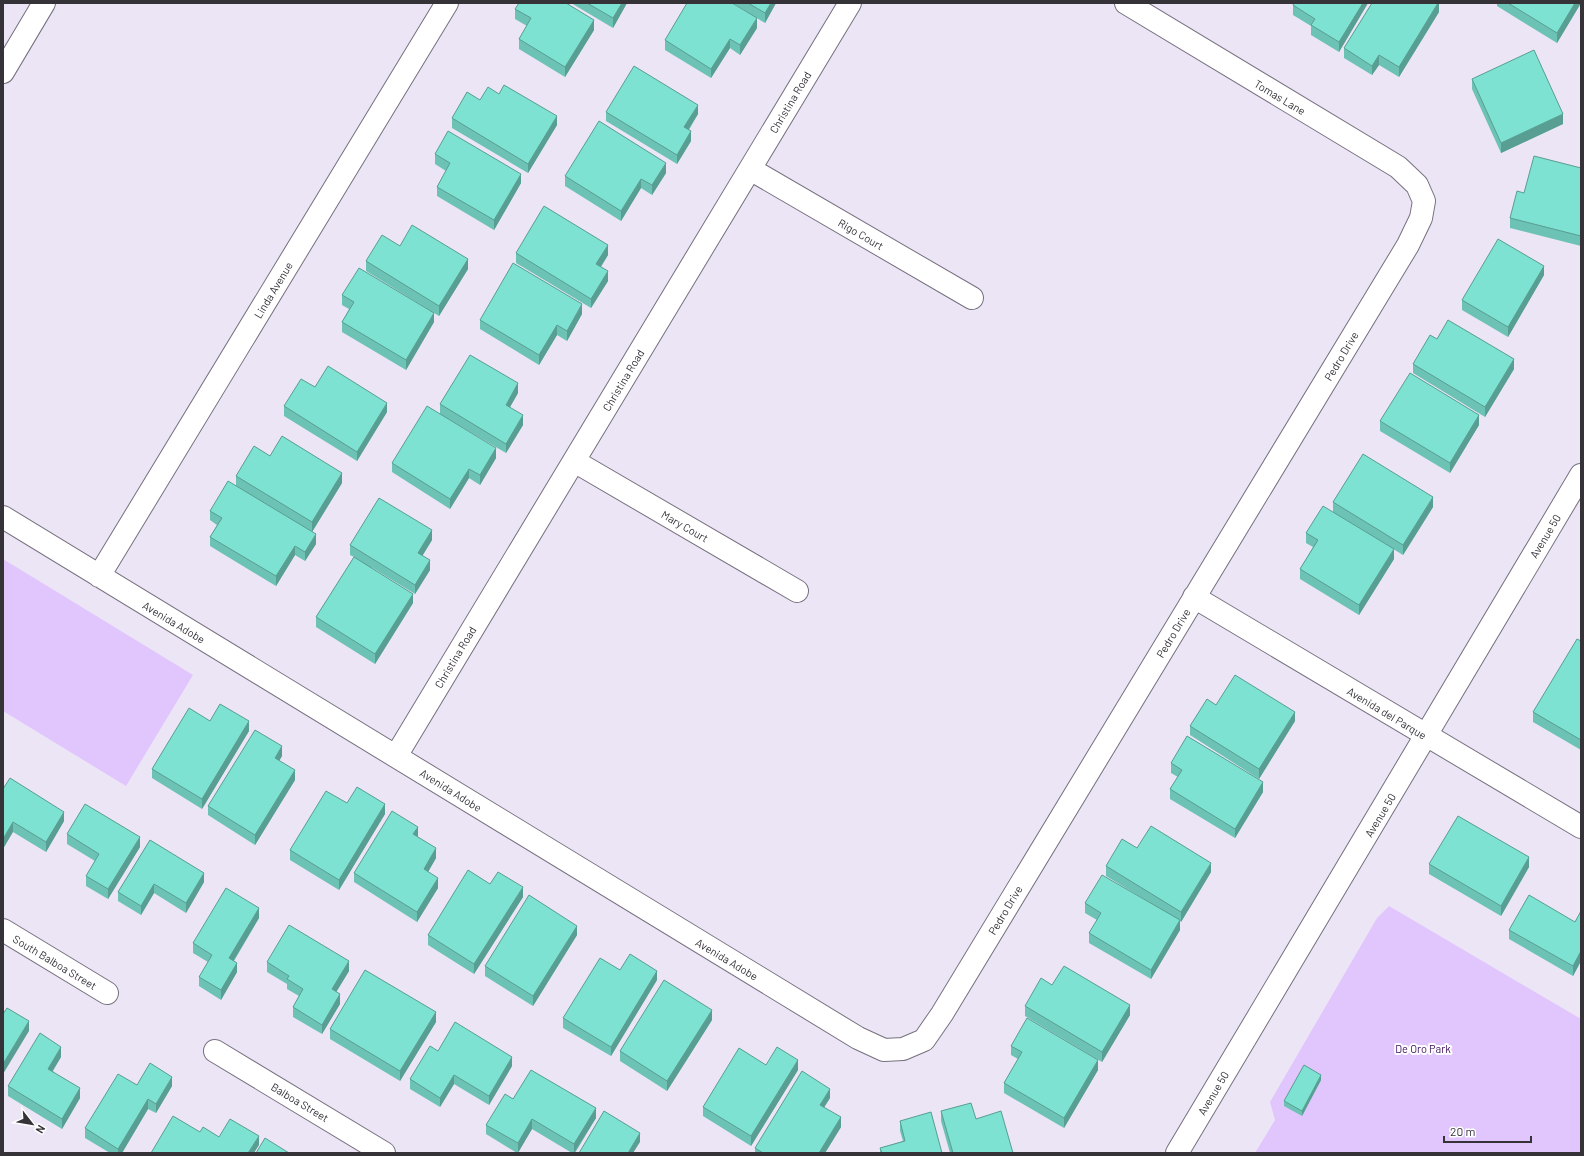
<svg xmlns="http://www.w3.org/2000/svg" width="1584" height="1156" font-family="Barlow,sans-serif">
<rect width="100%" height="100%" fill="#ece5f5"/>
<!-- green -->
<path fill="#e1c6fe" d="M 3,559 L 193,675 L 126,786 L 3,711 Z
M 1389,906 L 1581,1019 L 1581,1153 L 1255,1153 L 1275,1120 L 1270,1102 L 1377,918 Z"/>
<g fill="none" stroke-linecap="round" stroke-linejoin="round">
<defs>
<path id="minor" d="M 3,72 L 44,3
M 750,169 L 972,298
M 574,461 L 797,591
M 3,517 L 858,1038 L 884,1050 L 903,1049 L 924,1040 L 942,1014 L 1408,245 L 1421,218 L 1424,201 L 1417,185 L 1398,167 L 1126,3
M 99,576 L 447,3
M 1194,597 L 1581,827
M 396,756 L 850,3
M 3,930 L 107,993
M 215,1051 L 384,1153"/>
<path id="secondary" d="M 1177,1153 L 1581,475"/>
</defs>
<!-- minor casing -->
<use href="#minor" stroke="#77707f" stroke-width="24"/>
<!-- secondary casing -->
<use href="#secondary" stroke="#77707f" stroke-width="24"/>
<!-- minor -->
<use href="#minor" stroke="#fff" stroke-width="22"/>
<!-- secondary -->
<use href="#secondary" stroke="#fff" stroke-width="22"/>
</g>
<!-- wall -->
<path fill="#6cc2b4" d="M 571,3 L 627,3 L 613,28 Z
M 733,3 L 776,3 L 765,23 Z
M 1294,3 L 1368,3 L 1339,52 L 1311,35 L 1311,26 L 1293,15 L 1293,5 Z
M 1439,3 L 1439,12 L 1399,77 L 1379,65 L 1372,75 L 1344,58 L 1344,48 Z
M 1497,3 L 1581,3 L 1557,43 L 1497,6 Z
M 515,9 L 594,30 L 565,77 L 519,49 L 519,39 L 527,26 L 515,19 Z
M 757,28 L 740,55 L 730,48 L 711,78 L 665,50 L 665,40 Z
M 1472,79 L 1563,124 L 1501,153 L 1472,89 Z
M 499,94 L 557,125 L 528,173 L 452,128 L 452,118 Z
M 606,112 L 698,114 L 689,130 L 691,141 L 677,164 L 606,121 Z
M 435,154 L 521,183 L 494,230 L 437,196 L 437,187 L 446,171 L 435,164 Z
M 1581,168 L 1581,246 L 1510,228 L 1510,218 L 1524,193 Z
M 666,173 L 652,195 L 641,188 L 621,221 L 565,186 L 565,176 Z
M 400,246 L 468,269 L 439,316 L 366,271 L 366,261 Z
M 516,253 L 608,255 L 601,267 L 608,281 L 591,308 L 516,263 Z
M 1544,275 L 1508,337 L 1462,310 L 1462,300 Z
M 342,295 L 434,322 L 406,370 L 342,332 L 342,322 L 349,309 L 342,305 Z
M 582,314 L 567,341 L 557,335 L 539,365 L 480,329 L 480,320 Z
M 1437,339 L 1514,369 L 1485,417 L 1413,373 L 1413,364 Z
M 315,387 L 387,412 L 357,461 L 284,416 L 284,406 Z
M 518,393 L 510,407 L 523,425 L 506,453 L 445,417 L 496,458 L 480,485 L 469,478 L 450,509 L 392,472 L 392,463 L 440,414 L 440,404 Z
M 1380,421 L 1479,425 L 1450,473 L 1380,431 Z
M 270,456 L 342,483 L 312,532 L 236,486 L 236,476 Z
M 1333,502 L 1433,507 L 1403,555 L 1338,515 L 1394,559 L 1359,615 L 1300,579 L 1300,569 L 1313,547 L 1306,543 L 1306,533 L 1333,512 Z
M 210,511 L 316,544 L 305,561 L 295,555 L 276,586 L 210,546 L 210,537 L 217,525 L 210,520 Z
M 432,540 L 422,556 L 430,570 L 415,594 L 371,567 L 413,603 L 375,664 L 316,627 L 316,617 L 354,557 L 350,555 L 350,545 Z
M 1581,641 L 1581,750 L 1533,722 L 1533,712 Z
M 1216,705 L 1295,721 L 1259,779 L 1190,735 L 1190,726 Z
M 210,721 L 249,731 L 202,809 L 152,778 L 152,769 Z
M 282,756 L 279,761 L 295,780 L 255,845 L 208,815 L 208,806 Z
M 1171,763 L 1263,792 L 1235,838 L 1170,799 L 1170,789 L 1178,777 L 1171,773 Z
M 3,789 L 64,821 L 46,852 L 13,832 Z
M 347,803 L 385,814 L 339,890 L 290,860 L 290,850 Z
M 67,834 L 140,847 L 108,899 L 86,886 L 86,876 L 95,861 L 67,844 Z
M 418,837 L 436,858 L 428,872 L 438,888 L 417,922 L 354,882 L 354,873 Z
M 150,840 L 204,882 L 186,913 L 154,893 L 141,915 L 118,901 L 118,892 Z
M 1137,848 L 1211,872 L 1181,922 L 1180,921 L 1180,930 L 1151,979 L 1089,943 L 1089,933 L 1097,920 L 1085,913 L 1085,903 L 1167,913 L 1106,876 L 1106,866 Z
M 1429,864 L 1529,867 L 1501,916 L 1429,874 Z
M 490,884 L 523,897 L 474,974 L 428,945 L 428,935 Z
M 1581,911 L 1581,961 L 1573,976 L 1509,939 L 1509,930 L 1575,922 Z
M 259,918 L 234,961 L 237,972 L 221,1000 L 199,986 L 199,977 L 208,962 L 193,953 L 193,943 Z
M 577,935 L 533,1006 L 485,976 L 485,966 Z
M 267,962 L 349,971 L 336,992 L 340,1004 L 322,1034 L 293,1017 L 293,1007 L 299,996 L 287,989 L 287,984 L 267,972 Z
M 657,980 L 611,1056 L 563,1028 L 563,1018 Z
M 1052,985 L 1130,1015 L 1102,1062 L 1025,1016 L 1025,1006 Z
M 712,1020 L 667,1091 L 620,1061 L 620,1051 Z
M 436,1022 L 400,1081 L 330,1039 L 330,1029 Z
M 1011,1046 L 1098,1070 L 1064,1128 L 1004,1093 L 1004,1083 L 1018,1059 L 1011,1055 Z
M 438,1051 L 512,1066 L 489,1105 L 454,1084 L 440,1107 L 410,1089 L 410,1079 Z
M 61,1057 L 53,1071 L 80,1098 L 62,1129 L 8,1096 L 8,1086 Z
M 766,1065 L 798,1070 L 751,1146 L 703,1116 L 703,1107 Z
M 1321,1080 L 1302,1116 L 1284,1106 L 1284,1101 Z
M 137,1085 L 172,1086 L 156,1113 L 148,1109 L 122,1153 L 110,1153 L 85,1138 L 85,1128 Z
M 830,1098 L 824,1107 L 841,1127 L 825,1153 L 755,1153 L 755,1148 Z
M 513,1099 L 596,1118 L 575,1153 L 572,1153 L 532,1129 L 517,1153 L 486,1134 L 486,1125 Z
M 941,1111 L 976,1119 L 1013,1153 L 950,1153 L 941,1121 Z
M 900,1121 L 942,1153 L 880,1153 L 880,1148 L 903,1141 L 900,1131 Z"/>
<!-- shaded-wall -->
<path fill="#589e92" d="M 622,3 L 627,3 L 613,28 L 613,18 Z
M 771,3 L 776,3 L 765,23 L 765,13 Z
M 1363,3 L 1368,3 L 1339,52 L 1339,42 Z
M 1438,3 L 1439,3 L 1439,12 L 1399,77 L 1399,67 Z
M 1575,3 L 1581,3 L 1557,43 L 1557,33 Z
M 757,18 L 757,28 L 740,55 L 740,45 Z
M 594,20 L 594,30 L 565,77 L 565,67 Z
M 730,39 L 730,48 L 711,78 L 711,69 Z
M 1379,55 L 1379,65 L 1372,75 L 1372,66 Z
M 698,105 L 698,114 L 684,136 L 684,127 Z
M 1563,114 L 1563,124 L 1501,153 L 1501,143 Z
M 557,116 L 557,125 L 528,173 L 528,164 Z
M 691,131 L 691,141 L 677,164 L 677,155 Z
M 666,163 L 666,173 L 652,195 L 652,185 Z
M 521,174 L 521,183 L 494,230 L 494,220 Z
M 641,179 L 641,188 L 621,221 L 621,211 Z
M 608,245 L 608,255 L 596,274 L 596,264 Z
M 468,259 L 468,269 L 439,316 L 439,306 Z
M 1544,266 L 1544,275 L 1508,337 L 1508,327 Z
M 608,271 L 608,281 L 591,308 L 591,299 Z
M 582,304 L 582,314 L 567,341 L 567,331 Z
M 434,313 L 434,322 L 406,370 L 406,360 Z
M 557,325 L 557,335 L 539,365 L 539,355 Z
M 1514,359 L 1514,369 L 1485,417 L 1485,407 Z
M 518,383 L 518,393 L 506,414 L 506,405 Z
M 387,403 L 387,412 L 357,461 L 357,452 Z
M 523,415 L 523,425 L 506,453 L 506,444 Z
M 1479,415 L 1479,425 L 1450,473 L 1450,463 Z
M 496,448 L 496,458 L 480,485 L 480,475 Z
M 469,469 L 469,478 L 450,509 L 450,499 Z
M 342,473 L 342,483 L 312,532 L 312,522 Z
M 1433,497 L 1433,507 L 1403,555 L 1403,545 Z
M 432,530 L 432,540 L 418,563 L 418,553 Z
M 316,534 L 316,544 L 305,561 L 305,552 Z
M 295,546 L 295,555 L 276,586 L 276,576 Z
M 1394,549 L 1394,559 L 1359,615 L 1359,605 Z
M 430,560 L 430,570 L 415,594 L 415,585 Z
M 413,594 L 413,603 L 375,664 L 375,654 Z
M 1295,712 L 1295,721 L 1259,779 L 1259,769 Z
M 249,721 L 249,731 L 202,809 L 202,799 Z
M 282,746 L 282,756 L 275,768 L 275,758 Z
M 295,770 L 295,780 L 255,845 L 255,835 Z
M 1263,782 L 1263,792 L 1235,838 L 1235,829 Z
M 385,804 L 385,814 L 339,890 L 339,880 Z
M 64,812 L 64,821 L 46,852 L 46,842 Z
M 13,822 L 13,832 L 3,849 L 3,839 Z
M 418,827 L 418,837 L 413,834 Z
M 140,837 L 140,847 L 108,899 L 108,889 Z
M 436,848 L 436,858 L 424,879 L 424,869 Z
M 1529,857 L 1529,867 L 1501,916 L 1501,906 Z
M 1211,863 L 1211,872 L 1181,922 L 1181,912 Z
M 204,873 L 204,882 L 186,913 L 186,903 Z
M 438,878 L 438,888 L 417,922 L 417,912 Z
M 154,884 L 154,893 L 141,915 L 141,906 Z
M 523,887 L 523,897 L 474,974 L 474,964 Z
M 259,908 L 259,918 L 229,968 L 229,958 Z
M 1180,920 L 1180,930 L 1151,979 L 1151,970 Z
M 577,926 L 577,935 L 533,1006 L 533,996 Z
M 1581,951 L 1581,961 L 1573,976 L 1573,966 Z
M 349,961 L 349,971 L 332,999 L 332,989 Z
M 237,963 L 237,972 L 221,1000 L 221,990 Z
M 657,971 L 657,980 L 611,1056 L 611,1047 Z
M 340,994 L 340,1004 L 322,1034 L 322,1025 Z
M 1130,1005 L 1130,1015 L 1102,1062 L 1102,1052 Z
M 712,1010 L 712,1020 L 667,1091 L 667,1081 Z
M 436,1012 L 436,1022 L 400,1081 L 400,1071 Z
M 29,1021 L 29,1031 L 3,1074 L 3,1064 Z
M 61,1047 L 61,1057 L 48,1078 L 48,1069 Z
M 512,1057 L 512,1066 L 489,1105 L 489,1096 Z
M 798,1060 L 798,1070 L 751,1146 L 751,1136 Z
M 1098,1060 L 1098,1070 L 1064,1128 L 1064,1118 Z
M 454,1075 L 454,1084 L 440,1107 L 440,1098 Z
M 1321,1075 L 1321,1080 L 1302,1116 L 1302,1111 Z
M 172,1077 L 172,1086 L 156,1113 L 156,1104 Z
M 80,1088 L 80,1098 L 62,1129 L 62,1119 Z
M 830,1089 L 830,1098 L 820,1114 L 820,1105 Z
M 148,1099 L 148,1109 L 122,1153 L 118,1153 L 118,1149 Z
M 596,1108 L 596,1118 L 574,1153 L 574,1144 Z
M 841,1117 L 841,1127 L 825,1153 L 819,1153 Z
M 532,1119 L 532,1129 L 518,1153 L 518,1143 Z
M 640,1133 L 640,1142 L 633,1153 L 628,1153 Z
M 259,1136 L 259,1145 L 254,1153 L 248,1153 Z"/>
<!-- building -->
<path fill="#7de2d1" stroke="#589e92" d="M 519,3 L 566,3 L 594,20 L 565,67 L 519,39 L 531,18 L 515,9 Z
M 587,3 L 622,3 L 613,18 Z
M 687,3 L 732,3 L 757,18 L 740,45 L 730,39 L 711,69 L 665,40 Z
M 748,3 L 771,3 L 765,13 Z
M 1294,3 L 1363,3 L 1339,42 L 1311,25 L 1315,19 L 1293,5 Z
M 1372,3 L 1438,3 L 1399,67 L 1379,55 L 1372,66 L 1344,48 Z
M 1508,3 L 1575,3 L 1557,33 Z
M 1534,50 L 1563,114 L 1501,143 L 1472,79 Z
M 634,66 L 698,105 L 684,127 L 691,131 L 677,155 L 606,112 Z
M 504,85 L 557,116 L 528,164 L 452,118 L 467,92 L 480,100 L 488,87 L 499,94 Z
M 599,121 L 666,163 L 652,185 L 641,179 L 621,211 L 565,176 Z
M 448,131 L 521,174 L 494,220 L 437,187 L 450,163 L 435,154 Z
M 1534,156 L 1581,168 L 1581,236 L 1510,218 L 1517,191 L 1524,193 Z
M 544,206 L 608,245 L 596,264 L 608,271 L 591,299 L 516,253 Z
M 412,225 L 468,259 L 439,306 L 366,261 L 382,235 L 400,246 Z
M 1498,239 L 1544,266 L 1508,327 L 1462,300 Z
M 513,263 L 582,304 L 567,331 L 557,325 L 539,355 L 480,320 Z
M 359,268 L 434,313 L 406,360 L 342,322 L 354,302 L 342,295 Z
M 1448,320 L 1514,359 L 1485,407 L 1413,364 L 1430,335 L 1437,339 Z
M 470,355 L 518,383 L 506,405 L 523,415 L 506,444 L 440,404 Z
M 328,366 L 387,403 L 357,452 L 284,406 L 301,379 L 315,387 Z
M 1410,373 L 1479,415 L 1450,463 L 1380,421 Z
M 427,406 L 496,448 L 480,475 L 469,469 L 450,499 L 392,463 Z
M 282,436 L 342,473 L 312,522 L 236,476 L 254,446 L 270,456 Z
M 1363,454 L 1433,497 L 1403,545 L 1333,502 Z
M 228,481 L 316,534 L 305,552 L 295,546 L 276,576 L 210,537 L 222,518 L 210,511 Z
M 379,498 L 432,530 L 418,553 L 430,560 L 415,585 L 350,545 Z
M 1323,506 L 1394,549 L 1359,605 L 1300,569 L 1318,540 L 1306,533 Z
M 354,557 L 413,594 L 375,654 L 316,617 Z
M 1577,639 L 1581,641 L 1581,740 L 1533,712 Z
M 1235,675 L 1295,712 L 1259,769 L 1190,726 L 1207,699 L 1216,705 Z
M 220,704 L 249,721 L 202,799 L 152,769 L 189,708 L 210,721 Z
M 255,730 L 282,746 L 275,758 L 295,770 L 255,835 L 208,806 Z
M 1187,736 L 1263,782 L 1235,829 L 1170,789 L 1182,770 L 1171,763 Z
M 10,778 L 64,812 L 46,842 L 13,822 L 3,839 L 3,789 Z
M 357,787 L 385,804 L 339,880 L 290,850 L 326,791 L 347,803 Z
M 85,804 L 140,837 L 108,889 L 86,876 L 99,854 L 67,834 Z
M 392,811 L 418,827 L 413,834 L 436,848 L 424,869 L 438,878 L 417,912 L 354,873 Z
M 1458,816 L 1529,857 L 1501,906 L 1429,864 Z
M 1151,826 L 1211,863 L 1181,912 L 1106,866 L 1122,839 L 1137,848 Z
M 150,840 L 204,873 L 186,903 L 154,884 L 141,906 L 118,892 Z
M 468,870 L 490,884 L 498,872 L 523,887 L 474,964 L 428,935 Z
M 1102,875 L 1180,920 L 1151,970 L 1089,933 L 1101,913 L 1085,903 Z
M 226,888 L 259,908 L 229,958 L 237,963 L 221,990 L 199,977 L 212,955 L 193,943 Z
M 529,895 L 577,926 L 533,996 L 485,966 Z
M 1529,895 L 1575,922 L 1581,911 L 1581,951 L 1573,966 L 1509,930 Z
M 289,925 L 349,961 L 332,989 L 340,994 L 322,1025 L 293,1007 L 303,989 L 287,979 L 289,976 L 267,962 Z
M 630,954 L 657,971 L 611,1047 L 563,1018 L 600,958 L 620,970 Z
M 1064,966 L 1130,1005 L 1102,1052 L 1025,1006 L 1041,978 L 1052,985 Z
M 365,970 L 436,1012 L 400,1071 L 330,1029 Z
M 664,980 L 712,1010 L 667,1081 L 620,1051 Z
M 7,1008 L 29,1021 L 3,1064 L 3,1014 Z
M 1027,1018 L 1098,1060 L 1064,1118 L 1004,1083 L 1022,1052 L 1011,1046 Z
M 455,1022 L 512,1057 L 489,1096 L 454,1075 L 440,1098 L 410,1079 L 430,1046 L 438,1051 Z
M 40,1033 L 61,1047 L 48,1069 L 80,1088 L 62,1119 L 8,1086 Z
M 777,1047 L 798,1060 L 751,1136 L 703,1107 L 739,1048 L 766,1065 Z
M 150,1063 L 172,1077 L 156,1104 L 148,1099 L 118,1149 L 85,1128 L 118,1074 L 137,1085 Z
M 1304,1065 L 1321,1075 L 1302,1111 L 1284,1101 Z
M 531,1070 L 596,1108 L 574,1144 L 532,1119 L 518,1143 L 486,1125 L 505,1094 L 513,1099 Z
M 802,1071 L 830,1089 L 820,1105 L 841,1117 L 819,1153 L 763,1153 L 755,1148 Z
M 971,1103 L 976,1119 L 1001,1111 L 1013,1153 L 953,1153 L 941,1111 Z
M 604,1111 L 640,1133 L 628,1153 L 579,1153 Z
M 931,1112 L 942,1153 L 882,1153 L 880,1148 L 905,1141 L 900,1121 Z
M 173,1116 L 200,1132 L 203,1127 L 219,1137 L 230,1119 L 259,1136 L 248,1153 L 151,1153 Z
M 265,1138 L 289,1153 L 256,1153 Z"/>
<g text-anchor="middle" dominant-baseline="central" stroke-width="4" stroke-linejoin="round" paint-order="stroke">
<!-- street labels -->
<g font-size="11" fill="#353238" stroke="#fff">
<text transform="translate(1280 97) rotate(31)">Tomas Lane</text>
<text transform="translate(790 102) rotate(-59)">Christina Road</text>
<text transform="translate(861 234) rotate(30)">Rigo Court</text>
<text transform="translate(273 290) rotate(-59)">Linda Avenue</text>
<text transform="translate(1341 356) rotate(-59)">Pedro Drive</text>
<text transform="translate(623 380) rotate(-59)">Christina Road</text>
<text transform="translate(685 526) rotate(30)">Mary Court</text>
<text transform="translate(1545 536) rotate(-59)">Avenue 50</text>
<text transform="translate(174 622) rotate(31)">Avenida Adobe</text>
<text transform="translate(1173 633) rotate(-59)">Pedro Drive</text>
<text transform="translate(455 657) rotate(-59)">Christina Road</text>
<text transform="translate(1387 713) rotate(31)">Avenida del Parque</text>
<text transform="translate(451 790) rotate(32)">Avenida Adobe</text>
<text transform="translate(1380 815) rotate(-59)">Avenue 50</text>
<text transform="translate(1005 910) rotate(-59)">Pedro Drive</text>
<text transform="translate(727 959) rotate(31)">Avenida Adobe</text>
<text transform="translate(55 962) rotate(31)">South Balboa Street</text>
<text transform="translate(1213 1093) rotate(-59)">Avenue 50</text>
<text transform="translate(300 1102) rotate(31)">Balboa Street</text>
</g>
<!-- park labels -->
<g font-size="11" fill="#3b0d5a" stroke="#fff">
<text x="1423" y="1048">De Oro Park</text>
</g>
</g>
<!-- border -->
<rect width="1584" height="1156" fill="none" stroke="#353238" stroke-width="8"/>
<!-- north arrow -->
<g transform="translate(32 1124) rotate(121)" stroke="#ffffff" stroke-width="3" paint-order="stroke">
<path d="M0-3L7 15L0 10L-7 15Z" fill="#353238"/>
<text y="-6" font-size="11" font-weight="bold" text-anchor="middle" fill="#353238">N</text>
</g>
<!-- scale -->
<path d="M1444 1136v6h87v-6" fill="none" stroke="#353238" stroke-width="2"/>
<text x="1450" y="1136" font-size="12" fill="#353238" stroke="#ffffff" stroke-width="3" paint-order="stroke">20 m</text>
</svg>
